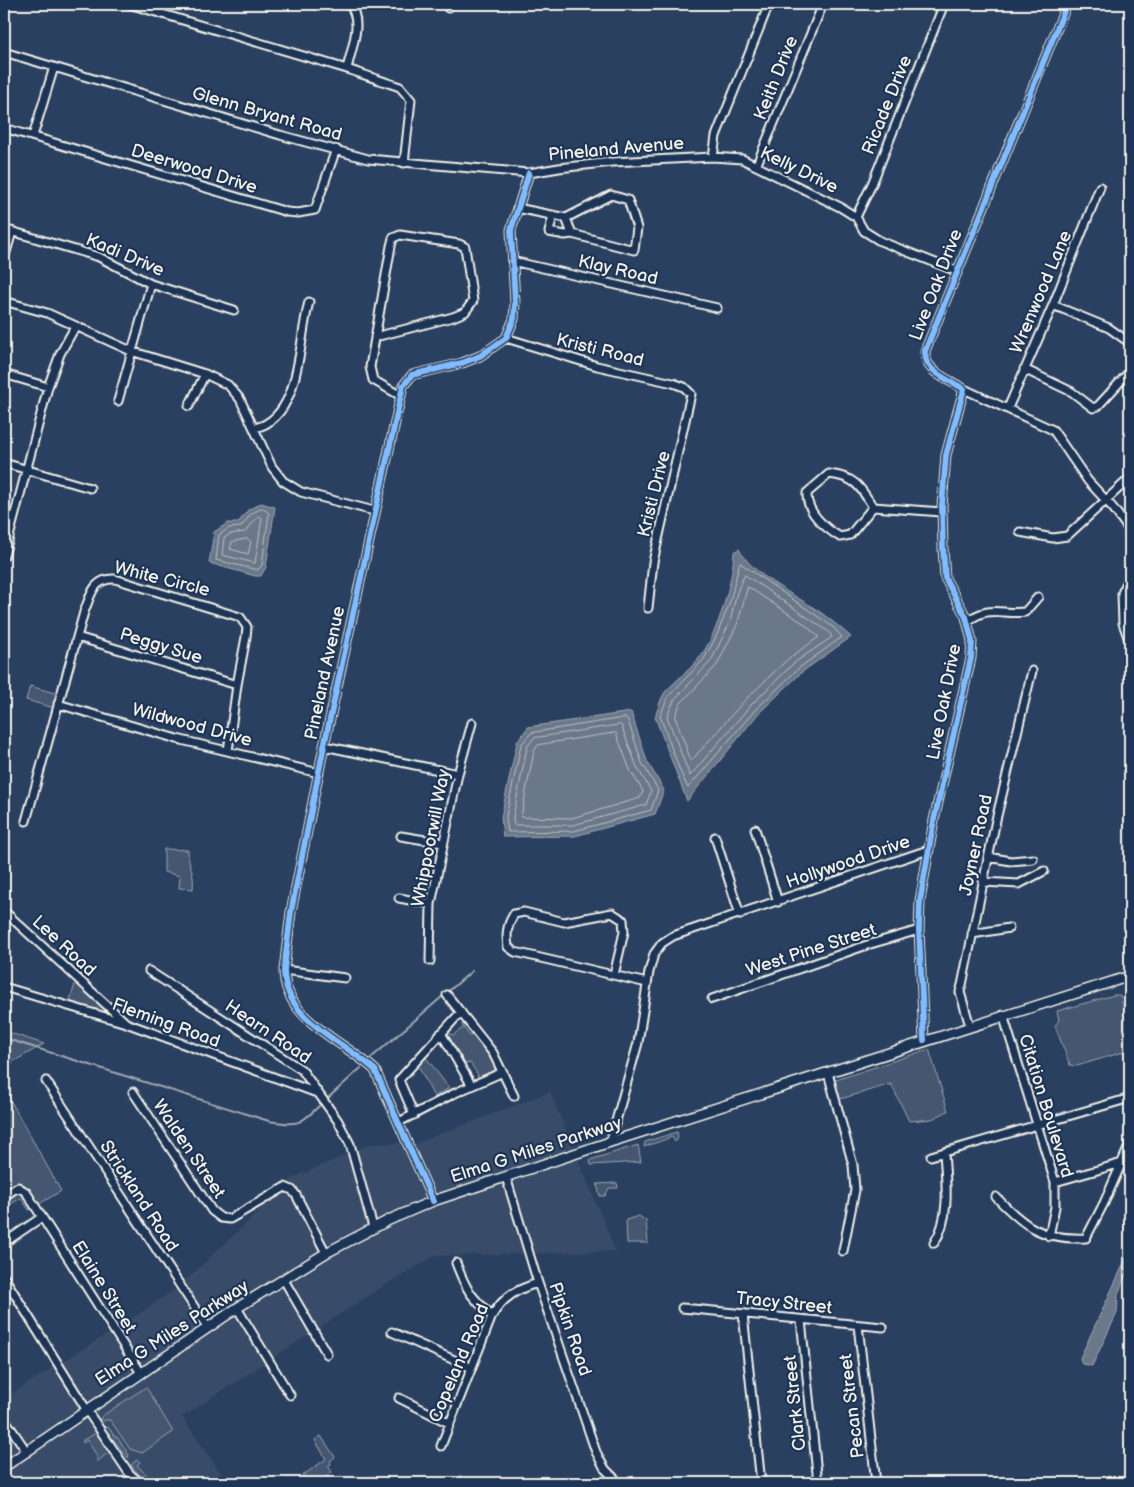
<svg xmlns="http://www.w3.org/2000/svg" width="1134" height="1487" font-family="'Balsamiq Sans',sans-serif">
<rect width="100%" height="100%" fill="#2a4060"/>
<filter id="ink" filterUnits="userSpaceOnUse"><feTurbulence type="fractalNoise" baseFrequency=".02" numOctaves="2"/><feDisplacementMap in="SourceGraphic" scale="10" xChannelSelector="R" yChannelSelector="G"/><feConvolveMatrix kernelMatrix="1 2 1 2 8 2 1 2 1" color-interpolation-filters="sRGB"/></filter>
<g filter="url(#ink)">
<!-- built -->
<path fill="#374c69" d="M 550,1092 L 616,1251 L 435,1256 L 382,1287 L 182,1417 L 228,1483 L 4,1483 L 4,1398 L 125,1323 L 180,1286 L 293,1178 L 370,1144 L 416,1143 Z"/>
<!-- green -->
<path fill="#445771" stroke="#9ca4ac" d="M 30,686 L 58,694 L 54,708 L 26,700 Z
M 164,849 L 188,850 C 188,867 195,871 193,889 L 179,888 L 180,876 L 164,872 Z
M 77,978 L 119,1017 L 68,1006 Z
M 1114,995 L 1120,995 L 1130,1030 L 1130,1050 L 1077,1066 L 1070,1065 L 1055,1026 L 1059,1020 L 1057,1011 Z
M 465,1023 L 467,1026 L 464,1028 L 470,1036 L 474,1034 L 498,1070 L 494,1075 L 492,1071 L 477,1078 L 478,1075 L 470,1063 L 465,1064 L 447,1037 L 449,1033 L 453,1035 L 463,1028 L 462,1024 Z
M 4,1031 L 44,1044 L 4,1067 Z
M 929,1049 L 948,1111 L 932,1119 L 909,1121 L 891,1084 L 837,1100 L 833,1081 Z
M 425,1056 L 449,1088 L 434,1097 L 417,1063 Z
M 4,1089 L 61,1191 L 29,1210 L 21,1198 L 4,1208 Z
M 677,1132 L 678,1138 L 675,1142 L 672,1137 L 644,1147 L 645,1142 Z
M 638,1145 L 641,1162 L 591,1165 L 590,1160 Z
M 617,1183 L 618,1188 L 609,1188 L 605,1196 L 600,1196 L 597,1184 Z
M 639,1216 L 646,1221 L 648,1243 L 627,1243 L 626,1220 Z
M 146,1387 L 173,1432 L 142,1453 L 130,1449 L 110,1420 L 105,1420 L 101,1423 L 100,1420 L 102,1416 Z
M 103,1426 L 109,1428 L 115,1437 L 117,1437 L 129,1455 L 128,1458 Z
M 96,1433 L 109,1452 L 97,1462 L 97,1456 L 87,1440 L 83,1443 L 83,1440 Z
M 321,1436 L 335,1457 L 330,1461 L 331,1464 L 328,1466 L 332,1472 L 327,1476 L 332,1483 L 307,1483 L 302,1476 L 326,1459 L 315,1440 Z
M 137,1460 L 140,1462 L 137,1465 L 154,1483 L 147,1483 L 131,1465 Z"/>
<!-- water -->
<path fill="#6a788a" stroke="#a1a8b0" d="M 261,503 L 275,507 L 266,567 L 261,576 L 255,576 L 209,563 L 214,532 L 228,523 L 238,523 L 248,510 Z
M 739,549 C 751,573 789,592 811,606 C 825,615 839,626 851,637 L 802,672 L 758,714 L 687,801 L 655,717 C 658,709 660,699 665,692 C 676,680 690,670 700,657 C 718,633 733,581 734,552 Z
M 631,712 L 647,761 L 664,790 L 655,814 L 575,836 L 503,837 L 501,817 L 517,742 L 528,727 Z
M 1130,1250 L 1130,1262 L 1118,1295 L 1117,1313 L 1092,1366 L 1082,1364 L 1080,1358 Z"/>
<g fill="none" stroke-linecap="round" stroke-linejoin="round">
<!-- shore -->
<path stroke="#bdc1c2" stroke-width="1" d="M 262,508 L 269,513 L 262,565 L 258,570 L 216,560 L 219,535 L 229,528 L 241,527 L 251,514 Z
M 259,516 L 262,518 L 255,563 L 222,555 L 224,538 L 230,534 L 245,532 Z
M 248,539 L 251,542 L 248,554 L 230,549 L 232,542 Z
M 740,563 L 833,627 L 842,637 L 799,668 L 755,710 L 688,788 L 680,771 L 660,716 L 668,697 L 704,659 L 716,637 L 729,605 Z
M 745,575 L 829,632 L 832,637 L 794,663 L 750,706 L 690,776 L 667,717 L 674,700 L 711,661 L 730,622 L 737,592 Z
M 748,587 L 803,623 L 819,637 L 789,658 L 745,700 L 691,761 L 675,717 L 680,704 L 717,665 L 737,625 Z
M 625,718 L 628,720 L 642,763 L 658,790 L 651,810 L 574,831 L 508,832 L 506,817 L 521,745 L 531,733 Z
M 621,725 L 637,767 L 651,791 L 646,805 L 573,825 L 514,825 L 513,817 L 527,747 L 534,738 Z
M 616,733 L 630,770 L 643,791 L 640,798 L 572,818 L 521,817 L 534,751 L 538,745 Z"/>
<!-- stream -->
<path stroke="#a1a8b0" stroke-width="2" d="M 4,1038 L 269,1121 C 298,1125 299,1126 320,1105
M 371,1058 L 472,971
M 328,1098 L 361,1068"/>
<defs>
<path id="minor" d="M 129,4 L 347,69 C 351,49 364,21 349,4
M 447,4 L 448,8
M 4,52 L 280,135 L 368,159 L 529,173 L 559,168 L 612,162 L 713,157 L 742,159 L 840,207 L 856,217 L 864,231 L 880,241 L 956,271
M 347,69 L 400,87 L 411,100 L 404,163
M 4,128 L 287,212 L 298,213 L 315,210 L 336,149
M 33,136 L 54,67
M 713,157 L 716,136 L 769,4
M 757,164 L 823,4
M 517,208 L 566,218 L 572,234 L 634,250 L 637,228 L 628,200 L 611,195 L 566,218
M 553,215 L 549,232 L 565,235 L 572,234
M 856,217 L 872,184 L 944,4
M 4,229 L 99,257 L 151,284 L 234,310
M 4,259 L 12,232
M 512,261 L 717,308
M 4,301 L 47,313 L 131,351 L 205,374 L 228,385 L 240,399 L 272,467 L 283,481 L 301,492 L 374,511
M 1053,305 L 1109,328 L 1130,343
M 375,337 L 453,317 L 465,312 L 473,301 L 465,247 L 459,244 L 400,235 L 393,238 L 391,246 L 370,367 L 373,380 L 401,396
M 506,338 L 597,366 L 673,383 L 684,387 L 691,394 L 653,562 L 648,608
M 1024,369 L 1072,392 L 1093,408 L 1098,406 L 1130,371
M 4,374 L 48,387
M 964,389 L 1053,430 L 1088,481 L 1113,508 L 1130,531
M 118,401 L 151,284
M 189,406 L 205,374
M 1008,408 L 1053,305 L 1100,187
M 255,428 C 302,417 298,341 309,302
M 4,463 L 90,488
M 873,507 C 860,486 855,477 829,474 L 807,493 C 806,512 825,528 840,537 L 850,535 L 873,507 L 942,512
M 1020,532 L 1053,538 L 1067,536 L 1130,478
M 4,556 L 48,387 L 60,354 L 75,327
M 1130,577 L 1122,593 L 1123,623 L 1130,643
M 967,622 C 988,604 1002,615 1025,612 L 1038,597
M 77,637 L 237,685
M 58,704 L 177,739 L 319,773
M 324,746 L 458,774
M 26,821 L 84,612 C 91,595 93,578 115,579 L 240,617 L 247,627 L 246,637 L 237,685 L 228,751
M 755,829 L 778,902
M 401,836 L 443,843
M 715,837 L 740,915
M 988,857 L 1011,861 L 1033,859
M 983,882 L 1019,884 L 1044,871
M 399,898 L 431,904
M 4,911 L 125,1022
M 972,934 L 1009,928
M 430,961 L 431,904 L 458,774 L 472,723
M 284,970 L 345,978
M 149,971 L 302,1070 L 338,1121 L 350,1144 L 373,1227
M 614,975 L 624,932 L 623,920 L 612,913 L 564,922 L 524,912 L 514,914 C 507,925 506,934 508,947 L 515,952 L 647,983
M 4,987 L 126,1023 L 317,1093
M 447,995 L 493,1053 L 514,1096
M 712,999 L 867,945 L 919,930
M 1003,1015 L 1055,1182 L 1055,1207 L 1049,1236
M 970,1026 L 960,992 L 962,985 L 996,820 L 1032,671
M 441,1033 L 472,1086
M 924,1040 L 919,930 L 920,901 L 934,820 L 971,658 L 972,641 L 966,617 L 945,578 L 943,548 L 942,506 L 946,455 L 964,389 C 948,379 924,372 925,351 L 1067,4
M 828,1073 L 853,1165 L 855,1190 L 843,1251
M 46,1081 L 208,1328
M 133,1092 L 212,1211 L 221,1218 L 230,1219 L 285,1187 L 292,1190 L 296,1195 L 326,1253
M 414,1115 L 399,1080 L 461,1012
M 399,1122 L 455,1093 L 503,1072
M 610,1142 L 638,1043 L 649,972 L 654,954 L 662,943 L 673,936 L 928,850
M 931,1156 L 1130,1098
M 506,1177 L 538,1283 L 596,1452 L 605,1469 L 619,1483
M 1055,1182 L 1122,1163
M 4,1196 L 18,1187 L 26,1192 L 141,1373
M 996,1197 C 1025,1227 1042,1240 1086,1238 L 1104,1203 L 1130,1144
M 433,1201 L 375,1070 C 344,1041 284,1020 284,970 L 291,912 L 324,746 L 403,386 L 412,375 L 462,363 L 480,356 L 506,338 L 514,319 L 515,303 L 511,230 L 529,173
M 4,1243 L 42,1217
M 934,1243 C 951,1218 946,1181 944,1153
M 456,1263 C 467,1292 470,1295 492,1316
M 4,1277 L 86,1409 L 129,1473 L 140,1483
M 284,1280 L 327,1354
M 237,1308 L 290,1395
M 682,1308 L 883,1327
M 743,1314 L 761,1483
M 801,1320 L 818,1483
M 858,1325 L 876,1483
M 392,1332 L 472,1368
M 399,1398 L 449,1423
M 4,1418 L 27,1452
M 441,1446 L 492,1316 C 503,1297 517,1289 538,1283"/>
<path id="major" d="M 4,1467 L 237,1308 L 326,1253 L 389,1220 L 433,1201 L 610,1142 L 1130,976"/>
</defs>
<!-- minor casing -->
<use href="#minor" stroke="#f4f1e8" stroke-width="11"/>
<!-- major casing -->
<use href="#major" stroke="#f4f1e8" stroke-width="12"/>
<!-- minor -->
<use href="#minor" stroke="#1d3557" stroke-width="7"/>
<!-- major -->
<use href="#major" stroke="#1d3557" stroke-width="9"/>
<defs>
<path id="cycleway" d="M 924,1040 L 919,930 L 920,901 L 934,820 L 971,658 L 972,641 L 966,617 L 945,578 L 943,548 L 942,506 L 946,455 L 964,389 C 948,379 924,372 925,351 L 1067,4
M 433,1201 L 375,1070 C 344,1041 284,1020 284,970 L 291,912 L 324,746 L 403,386 L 412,375 L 462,363 L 480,356 L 506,338 L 514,319 L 515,303 L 511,230 L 529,173"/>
</defs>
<!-- cycleway casing -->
<use href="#cycleway" stroke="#1d3557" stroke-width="9"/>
<!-- cycleway -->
<use href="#cycleway" stroke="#80bcff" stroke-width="6"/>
</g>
</g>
<g text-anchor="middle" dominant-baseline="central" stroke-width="4.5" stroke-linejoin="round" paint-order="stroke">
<!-- street labels -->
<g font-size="18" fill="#f4f1e8" stroke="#1d3557">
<text transform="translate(776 78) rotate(-68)">Keith Drive</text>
<text transform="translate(887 105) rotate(-68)">Ricade Drive</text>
<text transform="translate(267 114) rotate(16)">Glenn Bryant Road</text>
<text transform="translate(616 149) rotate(-5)">Pineland Avenue</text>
<text transform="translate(194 169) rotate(17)">Deerwood Drive</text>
<text transform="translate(799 170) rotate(26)">Kelly Drive</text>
<text transform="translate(125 255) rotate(23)">Kadi Drive</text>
<text transform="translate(618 270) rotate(13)">Klay Road</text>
<text transform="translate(936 285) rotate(-69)">Live Oak Drive</text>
<text transform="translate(1041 292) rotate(-67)">Wrenwood Lane</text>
<text transform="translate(600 350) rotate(14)">Kristi Road</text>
<text transform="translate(654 494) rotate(-76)">Kristi Drive</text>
<text transform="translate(162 579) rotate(14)">White Circle</text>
<text transform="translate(161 646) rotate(17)">Peggy Sue</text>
<text transform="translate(325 673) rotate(-78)">Pineland Avenue</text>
<text transform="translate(944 702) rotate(-79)">Live Oak Drive</text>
<text transform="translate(192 725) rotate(15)">Wildwood Drive</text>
<text transform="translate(431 838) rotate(-79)">Whippoorwill Way</text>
<text transform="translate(976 845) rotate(-78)">Joyner Road</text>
<text transform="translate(848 862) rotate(-19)">Hollywood Drive</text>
<text transform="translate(64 946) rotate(43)">Lee Road</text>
<text transform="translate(811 950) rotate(-18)">West Pine Street</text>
<text transform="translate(166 1023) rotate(20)">Fleming Road</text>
<text transform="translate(268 1032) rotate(34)">Hearn Road</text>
<text transform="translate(1046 1106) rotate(73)">Citation Boulevard</text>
<text transform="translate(189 1149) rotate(56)">Walden Street</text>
<text transform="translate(536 1150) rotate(-18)">Elma G Miles Parkway</text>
<text transform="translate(139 1196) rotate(57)">Strickland Road</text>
<text transform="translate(104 1287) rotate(58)">Elaine Street</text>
<text transform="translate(784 1303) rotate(6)">Tracy Street</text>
<text transform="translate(570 1329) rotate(71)">Pipkin Road</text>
<text transform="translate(172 1333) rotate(-33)">Elma G Miles Parkway</text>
<text transform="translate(459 1363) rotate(-67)">Copeland Road</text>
<text transform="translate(795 1403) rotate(-96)">Clark Street</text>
<text transform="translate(852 1406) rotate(-97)">Pecan Street</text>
</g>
</g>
<!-- margin -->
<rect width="1134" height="1487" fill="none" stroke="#1d3557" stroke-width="20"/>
<rect x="10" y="10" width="1114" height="1467" fill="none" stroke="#f4f1e8" stroke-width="2" filter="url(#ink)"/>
</svg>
